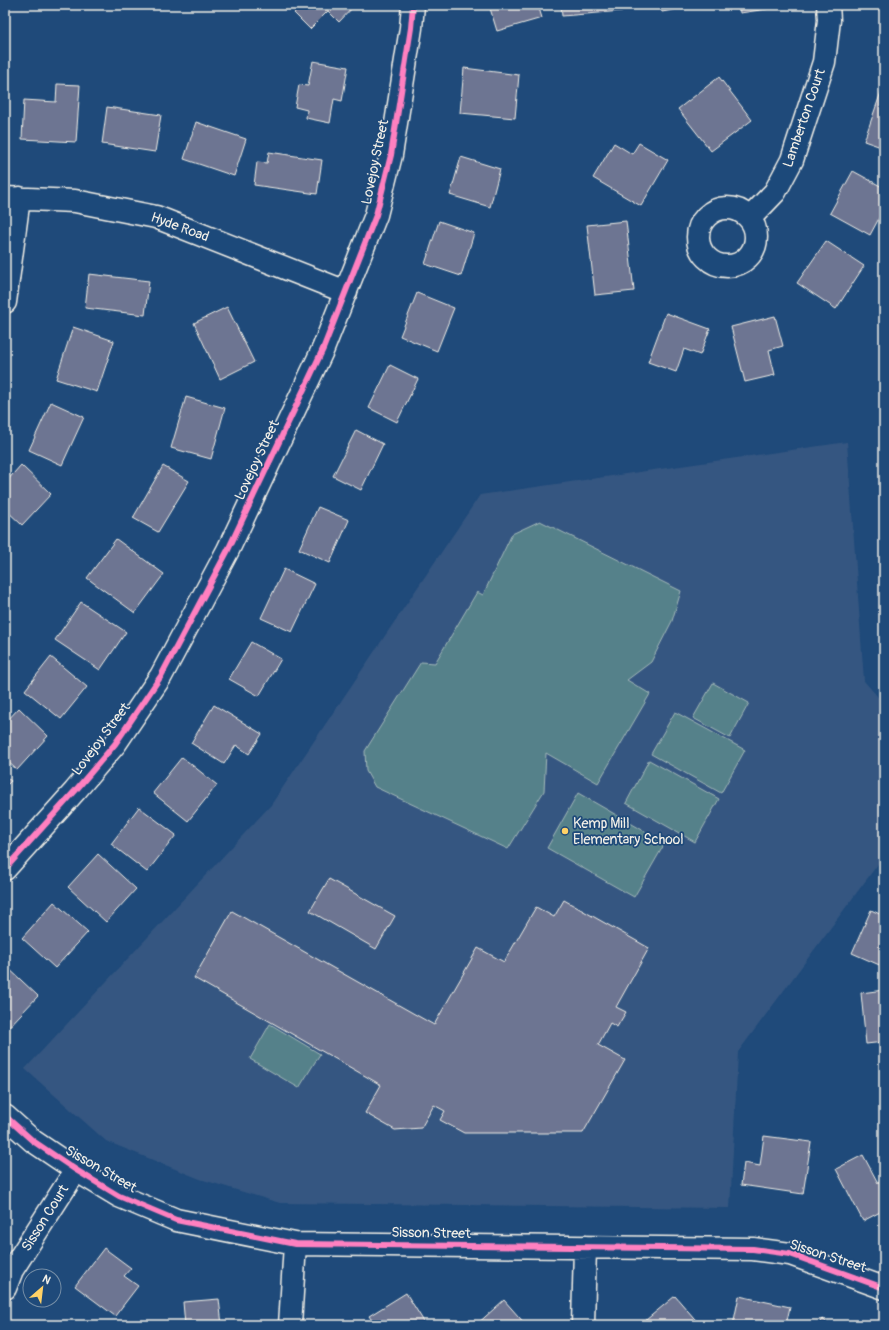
<svg xmlns="http://www.w3.org/2000/svg" width="889" height="1330" font-family="Pangolin,sans-serif">
<rect width="100%" height="100%" fill="#1f4a7a"/>
<filter id="ink" filterUnits="userSpaceOnUse"><feTurbulence type="fractalNoise" baseFrequency=".025" numOctaves="2"/><feDisplacementMap in="SourceGraphic" scale="8" xChannelSelector="R" yChannelSelector="G"/><feConvolveMatrix kernelMatrix="1 2 1 2 8 2 1 2 1" color-interpolation-filters="sRGB"/></filter>
<g filter="url(#ink)">
<!-- built -->
<path fill="#365781" d="M 847,442 L 864,681 L 884,704 L 884,856 L 738,1052 L 730,1208 L 280,1203 L 200,1179 L 106,1141 L 25,1069 L 271,805 L 480,495 Z"/>
<!-- green -->
<path fill="#55818a" stroke="#a4b9b9" d="M 540,521 L 681,591 L 672,621 L 651,662 L 627,680 L 650,694 L 598,783 L 546,753 L 544,791 L 508,849 L 375,787 L 366,771 L 365,751 L 421,662 L 435,663 L 477,592 L 483,595 L 512,534 Z
M 713,683 L 749,703 L 730,738 L 693,718 Z
M 675,712 L 745,750 L 721,793 L 651,754 Z
M 649,760 L 719,799 L 695,842 L 626,803 Z
M 578,793 L 665,843 L 634,897 L 547,848 Z
M 270,1024 L 320,1054 L 299,1088 L 250,1059 Z"/>
<!-- building -->
<path fill="#6d7492" stroke="#f4f1e8" d="M 302,5 L 355,5 L 339,22 L 328,11 L 310,29 L 294,13 Z
M 489,5 L 538,5 L 542,18 L 497,31 Z
M 561,5 L 621,5 L 622,11 L 562,16 Z
M 660,5 L 694,5 L 694,6 L 662,12 Z
M 739,5 L 767,5 L 767,9 L 740,13 Z
M 313,61 L 348,67 L 342,101 L 334,99 L 330,123 L 306,118 L 307,110 L 295,107 L 299,85 L 308,86 Z
M 464,68 L 519,75 L 515,118 L 460,113 Z
M 719,77 L 752,120 L 711,151 L 678,109 Z
M 57,84 L 80,85 L 76,142 L 22,139 L 24,100 L 56,102 Z
M 881,92 L 884,94 L 884,148 L 864,141 Z
M 107,107 L 161,115 L 155,152 L 102,144 Z
M 196,122 L 246,139 L 234,176 L 184,159 Z
M 614,143 L 632,154 L 639,143 L 668,160 L 641,206 L 593,178 Z
M 269,152 L 322,160 L 317,194 L 254,185 L 257,162 L 267,163 Z
M 461,157 L 500,169 L 490,207 L 450,195 Z
M 853,171 L 884,188 L 884,209 L 870,235 L 830,213 Z
M 439,221 L 474,233 L 461,276 L 425,264 Z
M 626,221 L 634,291 L 595,295 L 587,225 Z
M 826,241 L 864,266 L 836,309 L 797,283 Z
M 89,274 L 149,281 L 145,315 L 85,308 Z
M 417,293 L 454,308 L 437,351 L 400,336 Z
M 227,307 L 254,362 L 220,379 L 194,323 Z
M 666,313 L 710,329 L 700,355 L 684,349 L 676,372 L 648,362 Z
M 775,316 L 783,346 L 769,350 L 775,375 L 745,382 L 731,327 Z
M 73,327 L 114,341 L 97,392 L 56,379 Z
M 390,365 L 418,379 L 397,422 L 369,408 Z
M 186,397 L 225,408 L 211,459 L 171,448 Z
M 51,402 L 84,417 L 62,465 L 29,450 Z
M 356,430 L 383,444 L 361,490 L 333,476 Z
M 21,465 L 51,494 L 22,525 L 5,509 L 5,483 Z
M 163,466 L 189,481 L 158,532 L 133,518 Z
M 318,507 L 349,520 L 330,563 L 299,549 Z
M 116,539 L 164,574 L 135,613 L 87,578 Z
M 284,569 L 315,584 L 292,632 L 261,618 Z
M 81,602 L 126,632 L 100,670 L 55,640 Z
M 251,642 L 281,659 L 259,696 L 229,679 Z
M 51,657 L 87,687 L 61,719 L 25,690 Z
M 214,705 L 262,734 L 249,754 L 236,745 L 224,764 L 191,743 Z
M 19,708 L 48,736 L 17,770 L 5,759 L 5,723 Z
M 182,757 L 217,785 L 188,821 L 153,793 Z
M 5,776 L 11,781 L 5,787 Z
M 139,807 L 176,835 L 147,872 L 111,844 Z
M 98,854 L 136,889 L 106,922 L 68,887 Z
M 329,879 L 395,916 L 376,949 L 310,911 Z
M 564,900 L 649,948 L 616,1007 L 626,1012 L 617,1027 L 610,1023 L 598,1045 L 625,1060 L 583,1133 L 464,1133 L 440,1120 L 445,1111 L 434,1105 L 421,1128 L 395,1130 L 365,1113 L 381,1085 L 194,978 L 232,911 L 434,1025 L 478,948 L 504,962 L 536,907 L 554,917 Z
M 54,902 L 88,932 L 55,968 L 22,938 Z
M 871,910 L 884,916 L 884,967 L 852,953 Z
M 5,965 L 38,996 L 5,1031 Z
M 884,990 L 884,1042 L 866,1044 L 861,993 Z
M 764,1136 L 811,1142 L 803,1194 L 741,1185 L 744,1163 L 760,1166 Z
M 863,1155 L 878,1183 L 884,1180 L 884,1210 L 863,1221 L 836,1169 Z
M 104,1248 L 131,1268 L 124,1276 L 138,1286 L 115,1316 L 75,1286 Z
M 406,1293 L 426,1325 L 375,1325 L 369,1316 Z
M 675,1296 L 700,1325 L 640,1325 Z
M 739,1296 L 790,1307 L 786,1325 L 733,1325 Z
M 219,1299 L 222,1325 L 185,1325 L 183,1302 Z
M 504,1300 L 526,1325 L 476,1325 Z
M 822,1319 L 831,1325 L 818,1325 Z"/>
<g fill="none" stroke-linecap="round" stroke-linejoin="round">
<defs>
<path id="minor" d="M 5,198 L 75,201 L 156,217 L 346,292
M698 237a29 29 0 1 1 58 0a29 29 0 1 1-58 0Z
M 750,218 L 775,192 L 792,160 L 824,62 L 829,20 L 828,5
M 5,302 L 19,198
M 5,869 L 75,791 L 115,744 L 161,676 L 228,550 L 323,349 L 376,215 L 391,155 L 411,28 L 413,5
M 5,1116 L 33,1141 L 76,1170 L 119,1196 L 176,1220 L 295,1244 L 753,1249 L 790,1254 L 884,1288
M 5,1288 L 12,1270 L 76,1170
M 290,1325 L 295,1244
M 583,1325 L 585,1247"/>
</defs>
<!-- minor casing -->
<use href="#minor" stroke="#f4f1e8" stroke-width="25"/>
<!-- minor -->
<use href="#minor" stroke="#1f4a7a" stroke-width="22"/>
<defs>
<path id="cycleway" d="M 5,869 L 75,791 L 115,744 L 161,676 L 228,550 L 323,349 L 376,215 L 391,155 L 411,28 L 413,5
M 5,1116 L 33,1141 L 76,1170 L 119,1196 L 176,1220 L 295,1244 L 753,1249 L 790,1254 L 884,1288"/>
</defs>
<!-- cycleway casing -->
<use href="#cycleway" stroke="#1f4a7a" stroke-width="8"/>
<!-- cycleway -->
<use href="#cycleway" stroke="#ff80c0" stroke-width="6"/>
</g>
</g>
<!-- markers -->
<circle fill="#ffd166" stroke="#1f4a7a" stroke-width="1.5" cx="565" cy="831" r="4"/>
<g text-anchor="middle" dominant-baseline="central" stroke-width="3.5" stroke-linejoin="round" paint-order="stroke">
<!-- street labels -->
<g font-size="14" fill="#f4f1e8" stroke="#1f4a7a">
<text transform="translate(804 118) rotate(-71)">Lamberton Court</text>
<text transform="translate(375 162) rotate(-78)">Lovejoy Street</text>
<text transform="translate(180 227) rotate(20)">Hyde Road</text>
<text transform="translate(257 460) rotate(-65)">Lovejoy Street</text>
<text transform="translate(101 739) rotate(-53)">Lovejoy Street</text>
<text transform="translate(101 1169) rotate(30)">Sisson Street</text>
<text transform="translate(45 1218) rotate(-58)">Sisson Court</text>
<text transform="translate(431 1233) rotate(1)">Sisson Street</text>
<text transform="translate(828 1256) rotate(18)">Sisson Street</text>
</g>
<!-- poi labels -->
<g font-size="14" fill="#f4f1e8" stroke="#1f4a7a" text-anchor="start">
<text x="573" y="823">Kemp Mill<tspan x="573" dy="16">Elementary School</tspan></text>
</g>
</g>
<!-- margin -->
<rect width="889" height="1330" fill="none" stroke="#1f4a7a" stroke-width="20"/>
<rect x="10" y="10" width="869" height="1310" fill="none" stroke="#f4f1e8" stroke-width="1.5" filter="url(#ink)"/>
<!-- north arrow -->
<g transform="translate(42 1288) rotate(28)"><circle r="19" fill="#1f4a7a" stroke="#748da6"/>
<path d="M0-3L7 15L0 10L-7 15Z" fill="#ffd166"/>
<text y="-6" font-size="11" font-weight="bold" text-anchor="middle" fill="#f4f1e8">N</text>
</g>
</svg>
